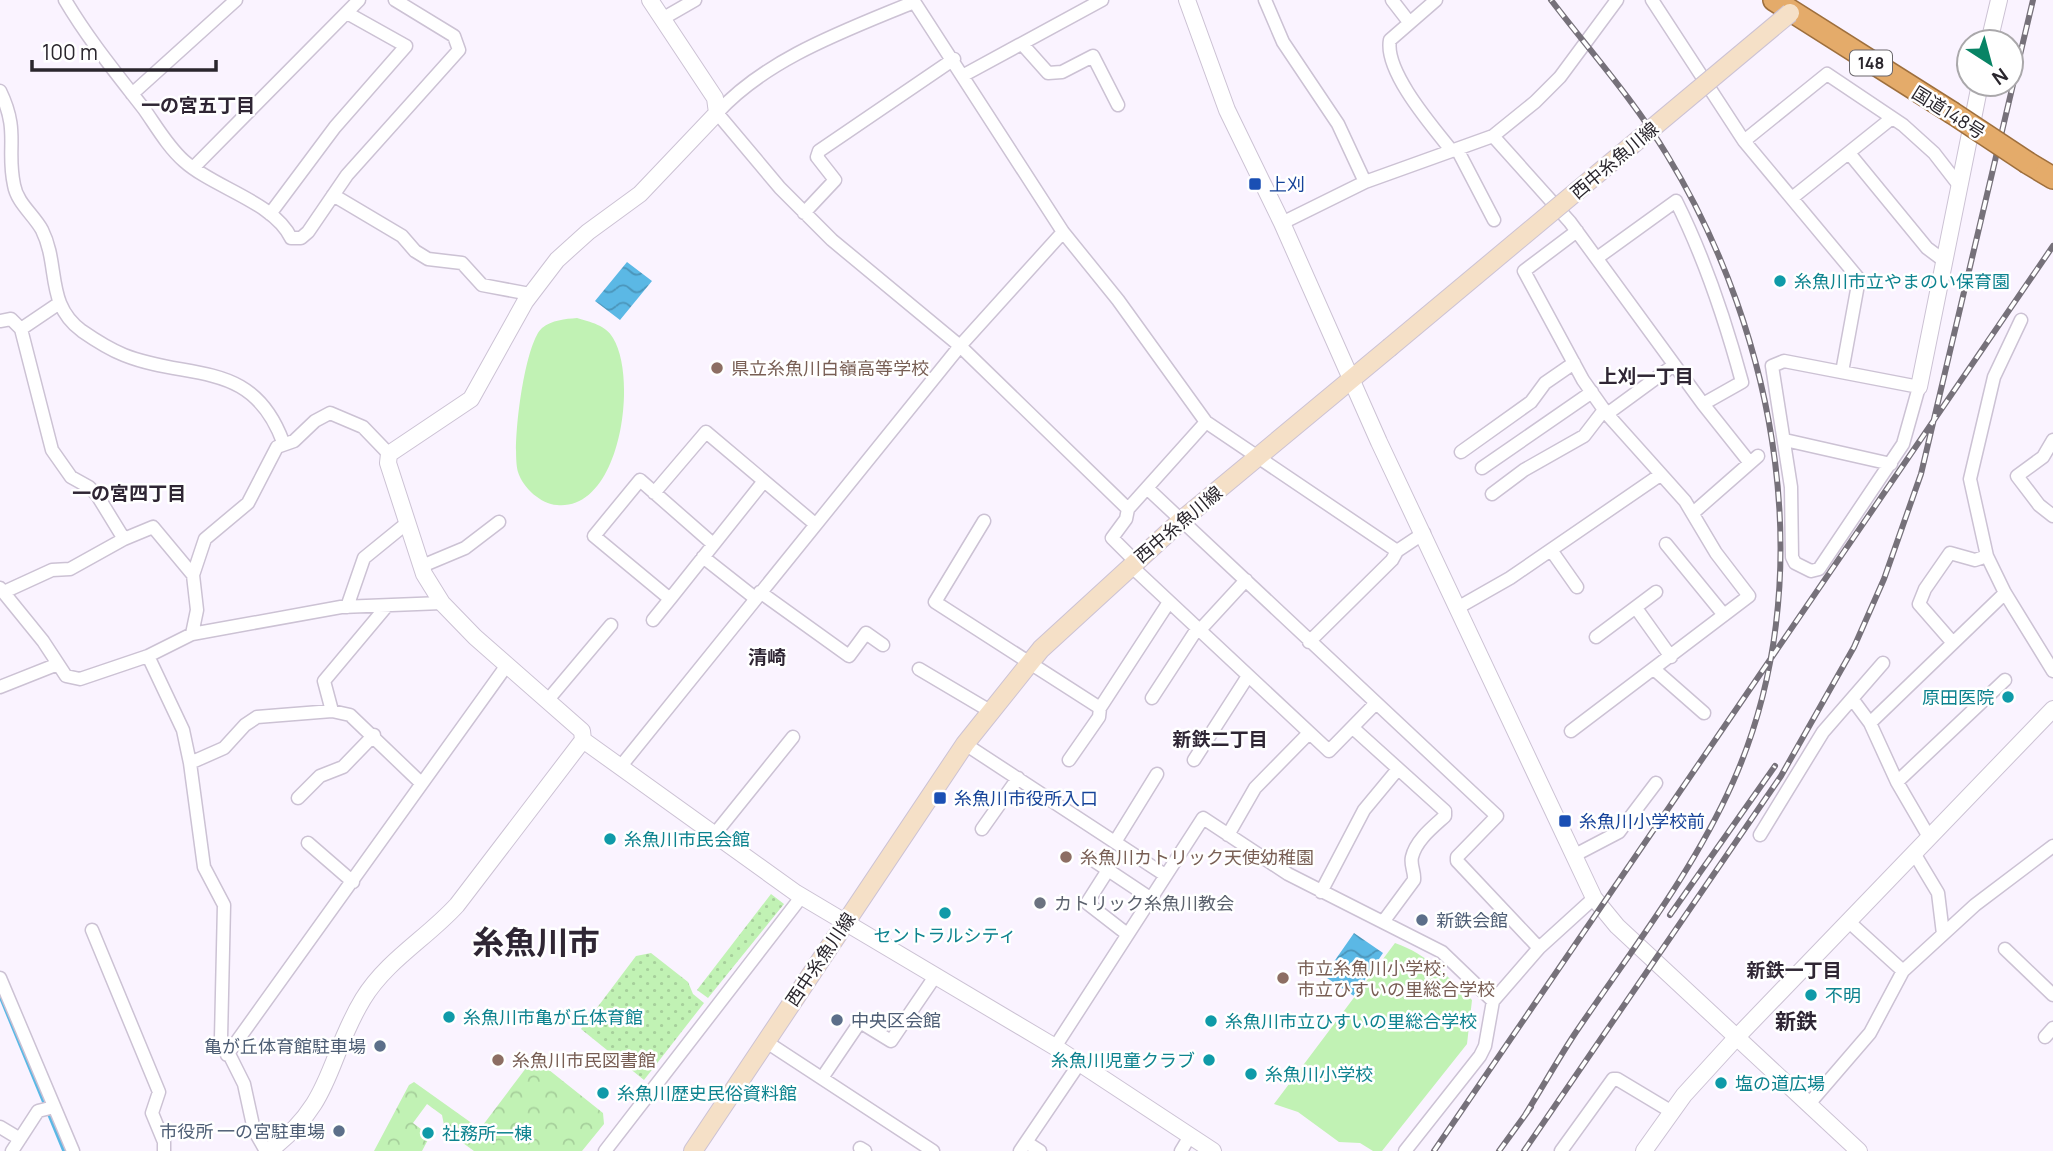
<svg xmlns="http://www.w3.org/2000/svg" width="2053" height="1151" font-family="Manrope,'Noto Sans JP',sans-serif">
<defs>
<pattern id="grass-dots" width="8" height="8" patternUnits="userSpaceOnUse" patternTransform="scale(1.75)"><rect width="8" height="8" fill="#c1f2b4"/><path d="M2 2h.1M6 6h.1" fill="none" stroke="#a6cf9b" stroke-width="1.8" stroke-linecap="round"/></pattern>
<pattern id="forest-crowns" width="20" height="18" patternUnits="userSpaceOnUse" patternTransform="scale(1.75)"><rect width="20" height="18" fill="#c1f2b4"/><path d="M2 6a3 3 0 1 1 6 0M12 15a3 3 0 1 1 6 0" fill="none" stroke="#a6cf9b"/></pattern>
<pattern id="water-waves" width="16" height="10" patternUnits="userSpaceOnUse" patternTransform="scale(1.75)"><rect width="16" height="10" fill="#5bb8e5"/><path d="M0 5q4-4 8 0t8 0" fill="none" stroke="#4b95ba"/></pattern>
</defs>
<rect width="100%" height="100%" fill="#faf3ff"/>
<!-- grass -->
<path fill="url(#grass-dots)" d="M 771,894 L 784,904 L 708,998 L 697,990 Z
M 651,953 L 688,982 L 693,994 L 704,1003 L 644,1080 L 581,1029 L 636,956 Z"/>
<!-- forest -->
<path fill="url(#forest-crowns)" d="M 539,1062 L 603,1113 L 604,1124 L 582,1151 L 474,1151 L 445,1130 L 442,1115 L 427,1104 L 413,1123 L 430,1136 L 422,1151 L 374,1151 L 409,1085 L 414,1082 L 480,1129 L 526,1068 Z"/>
<!-- pitch -->
<path fill="#c1f2b4" d="M 577,318 C 590,322 606,325 613,338 C 638,378 621,511 557,505 C 541,504 523,488 518,472 C 511,449 524,344 542,328 C 552,320 565,319 577,318 Z
M 1395,943 C 1427,954 1448,977 1472,1000 L 1467,1044 L 1382,1151 L 1373,1151 L 1360,1143 L 1339,1142 L 1298,1112 L 1274,1104 Z"/>
<!-- water -->
<path fill="url(#water-waves)" d="M 627,262 L 652,281 L 620,320 L 595,301 Z
M 1354,933 L 1383,953 L 1354,996 L 1324,976 Z"/>
<g fill="none" stroke-linecap="round" stroke-linejoin="round">
<!-- stream -->
<path stroke="#5bb8e5" stroke-width="3.5" d="M 0,996 L 64,1151"/>
<defs>
<path id="minor" d="M 65,0 C 88,39 116,73 144,109 C 156,126 168,147 184,161 C 214,188 274,202 291,238 L 301,238 L 308,232 L 347,175 L 459,50 L 454,36 L 395,0
M 913,0 L 1063,232 L 1118,300 L 1206,422 L 1397,551
M 1265,0 L 1283,42 L 1338,124 L 1365,182
M 1392,0 L 1409,22
M 1436,0 L 1390,40 C 1384,71 1432,126 1452,151
M 1652,0 L 1744,141 L 1859,279 L 1842,372
M 914,2 C 847,30 767,58 717,113 L 780,188 L 832,240 L 960,346 L 1128,509 L 1206,422
M 662,19 L 695,0
M 1023,45 L 1048,73 L 1062,72 L 1093,56 L 1118,105
M 964,75 L 1102,0
M 0,91 C 20,132 6,148 14,185 C 17,203 34,215 42,230 C 60,266 45,304 82,331 C 95,340 109,349 124,355 C 189,381 252,358 283,442
M 132,94 L 236,0
M 1493,136 L 1570,222 L 1703,404 L 1750,463
M 1744,141 L 1827,74 L 1903,125 L 1934,153 L 1958,184
M 1457,149 L 1494,220
M 1849,153 L 1927,248 L 1943,260
M 193,168 L 359,0
M 333,195 L 402,236 L 415,251 L 428,259 L 462,263 L 482,285 L 530,294
M 1792,198 L 1892,118
M 804,213 L 835,180 L 817,157 L 819,151 L 954,59
M 270,214 L 335,127 L 406,46 L 347,13
M 1282,223 L 1365,182 L 1493,136 L 1535,102 L 1560,77 L 1617,0
M 1597,258 L 1676,201 C 1705,259 1725,319 1742,382 L 1703,404
M 2021,320 L 1994,377 L 1970,479 L 1987,556 L 2005,593 L 2053,671
M 0,321 L 11,319 L 21,329 L 52,450 L 71,477 L 89,487 L 97,495 L 124,539
M 21,329 L 58,304
M 1784,361 L 1919,387 L 1903,444 L 1819,569 L 1811,571 L 1795,563 L 1792,557 L 1791,487 L 1772,366 Z
M 1607,414 L 1674,365
M 1785,440 L 1891,464
M 2053,440 L 2043,457 L 2017,476 L 2039,505 L 2053,516
M 1461,452 L 1531,402 L 1545,383 L 1574,363
M 1482,468 L 1592,392
M 1147,488 L 1497,816 L 1457,857 L 1457,861 L 1539,948
M 654,493 L 706,432 L 815,524
M 1492,494 L 1524,470 L 1584,436 L 1604,410
M 1128,509 L 1126,519 L 1112,538 L 1135,561
M 1693,513 L 1758,456
M 984,521 L 935,602 L 1100,708 L 1169,602
M 1666,544 L 1724,615
M 1551,550 L 1577,587
M 703,557 L 755,598
M 1130,565 L 1329,751 L 1376,703
M 422,566 L 465,548 L 499,522
M 0,588 L 43,641 L 66,676 L 80,679 L 148,656 L 192,634 L 341,607 L 442,603
M 4,592 L 52,570 L 70,569 L 124,539 L 153,527 L 193,575
M 760,592 L 849,656 L 866,633 L 883,645
M 670,599 L 764,481
M 347,607 L 364,558 L 407,523
M 1459,607 L 1510,578 L 1660,475
M 1636,608 L 1671,657
M 653,620 L 670,599 L 594,536 L 640,480 L 713,544
M 1199,631 L 1246,580
M 192,634 L 197,610 L 193,575 L 205,539 L 248,503 L 277,447 L 294,441 L 315,421 L 330,413 L 363,427 L 389,454
M 1596,637 L 1656,592
M 1309,642 L 1392,560 L 1397,551 L 1424,533
M 1953,643 L 1919,604 L 1925,589 L 1950,553 L 1975,560 L 1987,556
M 148,656 L 183,730 L 190,763 L 204,867 L 224,905 L 221,1038 L 244,1084 L 254,1130 L 266,1151
M 919,669 L 990,711
M 1655,670 L 1704,713
M 0,687 L 58,664
M 1152,698 L 1197,629
M 1853,700 L 1870,723
M 547,701 L 611,625
M 332,711 L 324,681 L 386,607
M 1353,728 L 1445,811 L 1445,816 C 1433,827 1416,840 1412,857 C 1410,865 1415,872 1414,880 L 1383,922
M 1571,731 L 1749,596 L 1716,553 L 1685,501 L 1607,414 L 1583,380 L 1524,271 L 1577,231
M 965,744 L 1165,875
M 1069,760 L 1099,717 L 1100,708
M 1194,760 L 1248,676
M 190,763 L 224,748 L 245,725 L 257,717 L 332,711 L 350,715 L 421,783
M 621,766 L 960,346 L 1063,232
M 1897,782 L 2005,680
M 298,798 L 320,776 L 343,767 L 374,735
M 982,829 L 1018,778
M 714,835 L 793,737
M 1228,835 L 1255,788 L 1309,733
M 1760,835 L 1823,732 L 1883,663
M 1929,837 L 1897,782 L 1870,723 L 2005,593
M 1115,842 L 1157,774
M 308,843 L 353,882
M 1914,853 L 1938,893 L 1943,934
M 1575,855 L 1619,832 L 1656,783
M 1087,856 L 1150,898
M 1108,870 L 1087,903 L 1127,934
M 1321,892 L 1364,810 L 1398,769
M 1848,921 L 1903,971
M 92,930 L 159,1092 L 152,1113 L 164,1142 L 164,1151
M 2005,949 L 2053,995
M 0,978 L 73,1151
M 2045,1037 L 2053,1028
M 765,1041 L 933,1151
M 1055,1047 L 1203,818 L 1288,874 L 1442,952 L 1493,1001
M 227,1055 L 507,665
M 822,1078 L 860,1022 L 891,1041 L 936,975
M 1808,1105 L 1870,1033 L 1903,971 L 1975,905 L 2053,846
M 0,1127 L 20,1139
M 1026,1142 L 1040,1151
M 860,1148 L 865,1151
M 12,1151 L 38,1111 L 54,1107
M 605,1151 L 802,896
M 1020,1151 L 1079,1064
M 1181,1151 L 1190,1136
M 1405,1151 L 1480,1056 L 1485,1046 L 1493,1001 L 1539,948 L 1594,898
M 1561,1151 L 1613,1079 L 1617,1079 L 1672,1112"/>
<path id="tertiary" d="M 650,0 L 715,98 L 717,113 L 640,194 L 588,232 L 557,260 L 525,302 L 471,399 L 389,454 L 388,463 L 424,574 L 442,603 L 475,637 L 582,731 L 583,740 L 796,893 L 1055,1047 L 1213,1151
M 1187,0 L 1227,110 L 1282,223 L 1379,442 L 1594,898 L 1617,926 L 1859,1151
M 1989,42 L 1999,0
M 1919,387 L 1980,84
M 269,1151 C 335,1101 326,1060 363,999 C 387,960 427,938 457,905 L 583,740
M 1644,1151 L 1684,1095 L 1736,1038 L 2053,709"/>
<path id="secondary" d="M 693,1151 L 965,744 L 1041,649 L 1183,519 L 1389,348"/>
<path id="trunk" d="M 1774,0 L 1951,112
M 2028,163 L 2053,178"/>
</defs>
<!-- minor casing -->
<use href="#minor" stroke="#ccc2d4" stroke-width="15"/>
<!-- tertiary casing -->
<use href="#tertiary" stroke="#ccc2d4" stroke-width="18"/>
<!-- secondary casing -->
<use href="#secondary" stroke="#ccc2d4" stroke-width="20"/>
<!-- trunk casing -->
<use href="#trunk" stroke="#9e6f3d" stroke-width="24"/>
<!-- minor -->
<use href="#minor" stroke="#fff" stroke-width="12"/>
<!-- tertiary -->
<use href="#tertiary" stroke="#fff" stroke-width="16"/>
<!-- secondary -->
<use href="#secondary" stroke="#f5e0c7" stroke-width="18"/>
<!-- trunk -->
<use href="#trunk" stroke="#e4ab6a" stroke-width="21"/>
<defs>
<path id="rail" d="M 1670,915 L 1775,766
M 1525,1115 C 1542,1088 1557,1061 1574,1035 C 1630,952 1692,874 1733,782 C 1822,582 1778,337 1667,155 C 1633,99 1590,51 1551,0
M 1434,1151 L 2053,246
M 1499,1151 L 1531,1107
M 1524,1151 L 1781,776 L 1854,647 L 1884,579 L 1921,474 L 2033,0"/>
</defs>
<!-- rail casing -->
<use href="#rail" stroke="#76717a" stroke-width="6"/>
<!-- rail -->
<use href="#rail" stroke="#fff" stroke-width="3.5" stroke-dasharray="10" stroke-linecap="butt"/>
<defs>
<path id="secondary-bridge" d="M 1389,348 L 1790,13"/>
<path id="trunk-bridge" d="M 1951,112 L 2028,163"/>
</defs>
<!-- secondary-bridge casing -->
<use href="#secondary-bridge" stroke="#ccc2d4" stroke-width="20" stroke-linecap="butt"/>
<!-- trunk-bridge casing -->
<use href="#trunk-bridge" stroke="#9e6f3d" stroke-width="24" stroke-linecap="butt"/>
<!-- secondary-bridge -->
<use href="#secondary-bridge" stroke="#f5e0c7" stroke-width="18"/>
<!-- trunk-bridge -->
<use href="#trunk-bridge" stroke="#e4ab6a" stroke-width="21"/>
</g>
<!-- markers -->
<g fill="#1a4fb4" stroke="#fff" stroke-width="2.5">
<rect x="1248" y="177" width="14" height="14" rx="3.5"/>
<rect x="933" y="791" width="14" height="14" rx="3.5"/>
<rect x="1558" y="814" width="14" height="14" rx="3.5"/>
</g>
<g fill="#0f9aa8" stroke="#fff" stroke-width="2.5">
<circle cx="1780" cy="281" r="7"/>
<circle cx="2008" cy="697" r="7"/>
<circle cx="610" cy="839" r="7"/>
<circle cx="945" cy="913" r="7"/>
<circle cx="1811" cy="995" r="7"/>
<circle cx="449" cy="1017" r="7"/>
<circle cx="1211" cy="1021" r="7"/>
<circle cx="1209" cy="1060" r="7"/>
<circle cx="1251" cy="1074" r="7"/>
<circle cx="1721" cy="1083" r="7"/>
<circle cx="603" cy="1093" r="7"/>
<circle cx="428" cy="1133" r="7"/>
</g>
<g fill="#8d6e63" stroke="#fff" stroke-width="2.5">
<circle cx="717" cy="368" r="7"/>
<circle cx="1066" cy="857" r="7"/>
<circle cx="1283" cy="978" r="7"/>
<circle cx="498" cy="1060" r="7"/>
</g>
<circle fill="#6b7280" stroke="#fff" stroke-width="2.5" cx="1040" cy="903" r="7"/>
<g fill="#5c6f8a" stroke="#fff" stroke-width="2.5">
<circle cx="1422" cy="920" r="7"/>
<circle cx="837" cy="1020" r="7"/>
<circle cx="380" cy="1046" r="7"/>
<circle cx="339" cy="1131" r="7"/>
</g>
<g text-anchor="middle" dominant-baseline="central" stroke-width="5" stroke-linejoin="round" paint-order="stroke">
<!-- shield labels -->
<rect fill="#fff" stroke="#6a676c" stroke-width="2" x="1850" y="50.5" width="42" height="25" rx="5"/>
<g font-size="16" font-weight="bold" fill="#2a262d">
<text x="1871" y="63">148</text>
</g>
<!-- street labels -->
<g font-size="18" fill="#2a262d" stroke="#fff">
<text transform="translate(1949 112) rotate(32)">国道148号</text>
<text transform="translate(1614 160) rotate(-40)">西中糸魚川線</text>
<text transform="translate(1178 524) rotate(-40)">西中糸魚川線</text>
<text transform="translate(820 959) rotate(-56)">西中糸魚川線</text>
</g>
<!-- transit labels -->
<g font-size="18" fill="#164399" stroke="#fff" text-anchor="start">
<text x="1269" y="184">上刈</text>
<text x="954" y="798">糸魚川市役所入口</text>
<text x="1579" y="821">糸魚川小学校前</text>
</g>
<!-- culture labels -->
<g font-size="18" fill="#0d838f" stroke="#fff" text-anchor="start">
<text x="1794" y="281">糸魚川市立やまのい保育園</text>
<text x="1994" y="697" text-anchor="end">原田医院</text>
<text x="624" y="839">糸魚川市民会館</text>
<text x="945" y="935" text-anchor="middle">セントラルシティ</text>
<text x="1825" y="995">不明</text>
<text x="463" y="1017">糸魚川市亀が丘体育館</text>
<text x="1225" y="1021">糸魚川市立ひすいの里総合学校</text>
<text x="1195" y="1060" text-anchor="end">糸魚川児童クラブ</text>
<text x="1265" y="1074">糸魚川小学校</text>
<text x="1735" y="1083">塩の道広場</text>
<text x="617" y="1093">糸魚川歴史民俗資料館</text>
<text x="442" y="1133">社務所一棟</text>
</g>
<!-- education labels -->
<g font-size="18" fill="#785e54" stroke="#fff" text-anchor="start">
<text x="731" y="368">県立糸魚川白嶺高等学校</text>
<text x="1080" y="857">糸魚川カトリック天使幼稚園</text>
<text x="1297" y="968">市立糸魚川小学校;<tspan x="1297" dy="21">市立ひすいの里総合学校</tspan></text>
<text x="512" y="1060">糸魚川市民図書館</text>
</g>
<!-- worship labels -->
<g font-size="18" fill="#5b616d" stroke="#fff" text-anchor="start">
<text x="1054" y="903">カトリック糸魚川教会</text>
</g>
<!-- service labels -->
<g font-size="18" fill="#4e5e75" stroke="#fff" text-anchor="start">
<text x="1436" y="920">新鉄会館</text>
<text x="851" y="1020">中央区会館</text>
<text x="366" y="1046" text-anchor="end">亀が丘体育館駐車場</text>
<text x="325" y="1131" text-anchor="end">市役所 一の宮駐車場</text>
</g>
<!-- neighbourhood labels -->
<g font-size="19" font-weight="bold" fill="#2f2634" stroke="#fff">
<text x="198" y="105">一の宮五丁目</text>
<text x="1646" y="376">上刈一丁目</text>
<text x="129" y="493">一の宮四丁目</text>
<text x="767" y="657">清崎</text>
<text x="1220" y="739">新鉄二丁目</text>
<text x="1794" y="970">新鉄一丁目</text>
</g>
<!-- quarter labels -->
<g font-size="21" font-weight="bold" fill="#2f2634" stroke="#fff">
<text x="1796" y="1021">新鉄</text>
</g>
<!-- town labels -->
<g font-size="32" font-weight="bold" fill="#2f2634" stroke="#fff">
<text x="536" y="942">糸魚川市</text>
</g>
</g>
<!-- north arrow -->
<g transform="translate(1990 63) rotate(144)"><circle r="33" fill="#ffffff" stroke="#aaa8ab" stroke-width="2"/>
<path d="M0-5L12 26L0 18L-12 26Z" fill="#088465"/>
<text y="-10" font-size="19" font-weight="bold" text-anchor="middle" fill="#2a262d">N</text>
</g>
<!-- scale -->
<path d="M32 60v10h184v-10" fill="none" stroke="#2a262d" stroke-width="3.5"/>
<text x="42" y="60" font-size="21" fill="#2a262d" stroke="#ffffff" stroke-width="5" paint-order="stroke">100 m</text>
</svg>
